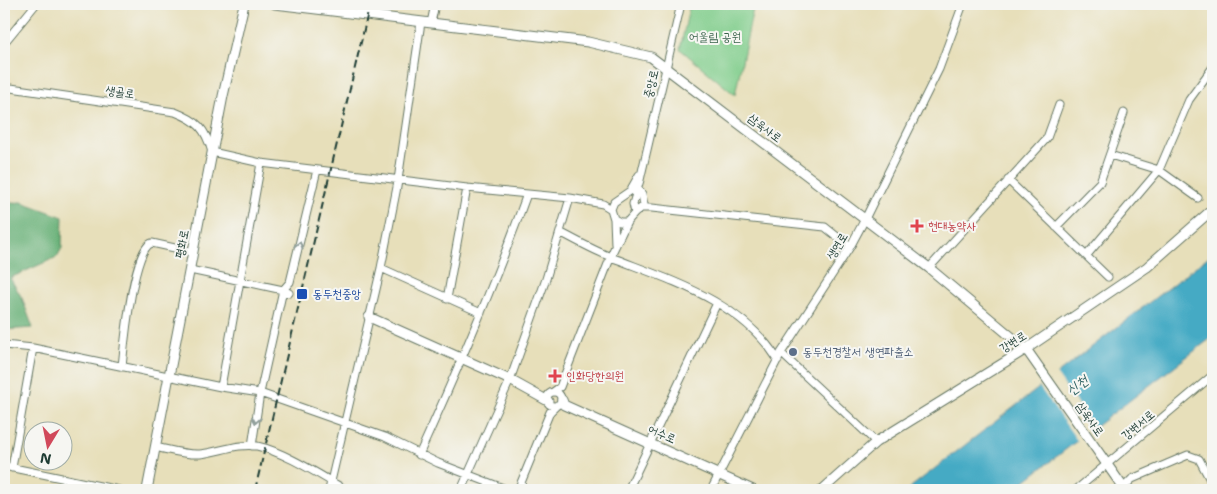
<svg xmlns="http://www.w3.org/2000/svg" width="1217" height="494" font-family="'Shantell Sans','Poor Story',sans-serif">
<rect width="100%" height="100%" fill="#f6f6f2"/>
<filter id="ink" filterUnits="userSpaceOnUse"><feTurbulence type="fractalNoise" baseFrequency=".02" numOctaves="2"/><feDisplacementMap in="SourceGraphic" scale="10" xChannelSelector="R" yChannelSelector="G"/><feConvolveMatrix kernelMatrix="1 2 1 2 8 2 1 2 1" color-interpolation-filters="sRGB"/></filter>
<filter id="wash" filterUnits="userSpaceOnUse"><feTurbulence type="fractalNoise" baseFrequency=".0096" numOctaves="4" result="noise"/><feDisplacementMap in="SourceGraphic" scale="20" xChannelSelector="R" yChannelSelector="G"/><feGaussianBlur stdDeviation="1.12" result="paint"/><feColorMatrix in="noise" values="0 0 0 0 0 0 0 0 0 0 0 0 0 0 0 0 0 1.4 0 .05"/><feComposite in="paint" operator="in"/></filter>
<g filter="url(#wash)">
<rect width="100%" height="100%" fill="#e7dfba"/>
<!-- green -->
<path fill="#82ce8d" stroke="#508660" d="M 690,4 L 754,4 L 735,95 L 680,49 Z"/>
<!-- forest -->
<path fill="#69b178" stroke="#447756" d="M 22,202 L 63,217 L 62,248 L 57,257 L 10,278 L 22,298 L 33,328 L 4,330 L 4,203 Z"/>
<!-- water -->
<path fill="#44aac4" stroke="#32747c" d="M 1213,253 L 1213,337 L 1210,339 L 1013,490 L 907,490 Z"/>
<!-- pier -->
<path fill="#e7dfba" d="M 1055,372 L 1096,430 L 1079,443 L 1038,385 Z"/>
</g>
<g filter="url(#ink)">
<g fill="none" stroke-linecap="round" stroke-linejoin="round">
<defs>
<path id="minor" d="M 431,23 L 435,4
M 4,43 L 36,4
M 4,87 L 175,112 C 198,121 205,128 212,152 L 261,163 L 467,188 L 570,198 L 603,204 L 611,209
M 1110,155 L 1159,170 L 1198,198
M 1008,180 L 1108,277
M 638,189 L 642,194 L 644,205
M 635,213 L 641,208 L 652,208 L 825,227 L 850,247
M 614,219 L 615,244
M 627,222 L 620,222 L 614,219 L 611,209 L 614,202 L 630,191 L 639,175
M 1056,227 L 1100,182 L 1124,113
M 560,232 C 577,241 593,250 611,257 C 672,281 741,301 778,360
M 1087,255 L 1159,170 L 1189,100 L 1213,67
M 381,268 L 481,313
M 929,268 L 1047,138 L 1059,105
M 289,293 L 283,290 L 290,282 L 317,170
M 447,299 L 467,188
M 4,345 L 33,348 L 221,387 L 260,393 L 283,290 L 190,270
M 781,353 L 876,442
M 122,367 C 124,347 133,247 152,243 L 193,252
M 221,387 L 261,163
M547 399a7 7 0 1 1 14 0a7 7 0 1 1-14 0Z
M 553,392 L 560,387 L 613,251 L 627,222 L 635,213 L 633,204 L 640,180 L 681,4
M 252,446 L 260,393 L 385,437 L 438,463 L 508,490
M 155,447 C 170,450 185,455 200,454 C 219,452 238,443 257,446 C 285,452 321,476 346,490
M 419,455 C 458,369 495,283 527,194
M 4,466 L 119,490
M 12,468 L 33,348
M 1123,488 L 1132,479 L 1188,455 L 1199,459 L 1213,485
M 329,490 L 381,268 L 397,187 L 421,22
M 461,490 L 510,380 L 546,279 L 570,198
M 518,490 L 550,412 L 557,405
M 628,490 L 717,303
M 711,490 L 781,353 L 850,247 L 865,219 L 939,69 L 963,4
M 1076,490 L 1213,375"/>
<path id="major" d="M 275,4 L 588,42 L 651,57 L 929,268 L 1026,349 L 1125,490
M 369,317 L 510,380 L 548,401
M 562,400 L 564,405 L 753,490
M 147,490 L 223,96 L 244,4
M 822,490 L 876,442 L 1026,349 L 1147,267 L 1213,209"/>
</defs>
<!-- minor casing -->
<use href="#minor" stroke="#657663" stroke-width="9"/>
<!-- major casing -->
<use href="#major" stroke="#657663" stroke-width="11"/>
<!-- minor -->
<use href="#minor" stroke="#fff" stroke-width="7"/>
<!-- major -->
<use href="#major" stroke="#fff" stroke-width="9"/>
<!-- rail -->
<path stroke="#1f3d34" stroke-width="2" stroke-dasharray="8 4" stroke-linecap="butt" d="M 255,490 L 370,4"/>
</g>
<!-- one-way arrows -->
<defs><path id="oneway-chevron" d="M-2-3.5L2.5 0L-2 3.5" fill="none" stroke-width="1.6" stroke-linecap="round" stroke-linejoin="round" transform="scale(1.25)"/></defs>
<g stroke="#8f9e9a">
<use href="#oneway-chevron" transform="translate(299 245) rotate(-77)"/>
<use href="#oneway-chevron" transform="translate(256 420) rotate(100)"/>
</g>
</g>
<!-- markers -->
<g fill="#e0444e" stroke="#f6f6f2" stroke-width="2">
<path d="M914.5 218.5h5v5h5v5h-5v5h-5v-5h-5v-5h5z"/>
<path d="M552.5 368.5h5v5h5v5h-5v5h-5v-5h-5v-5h5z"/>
</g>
<rect fill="#1a4fb4" stroke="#f6f6f2" stroke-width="2" x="296" y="288" width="12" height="12" rx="2.5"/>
<circle fill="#5c6f8a" stroke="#f6f6f2" stroke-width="2" cx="793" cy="352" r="5"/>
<g text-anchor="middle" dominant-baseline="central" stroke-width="4" stroke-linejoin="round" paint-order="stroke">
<!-- park labels -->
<g font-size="12" fill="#38614a" stroke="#f6f6f2">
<text x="715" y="37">어울림 공원</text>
</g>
<!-- street labels -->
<g font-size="12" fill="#1f3d34" stroke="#f6f6f2">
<text transform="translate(651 84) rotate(-76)">중앙로</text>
<text transform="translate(120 92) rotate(8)">생골로</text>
<text transform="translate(765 128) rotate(37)">삼육사로</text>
<text transform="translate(182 244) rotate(-79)">평화로</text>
<text transform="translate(837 246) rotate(-59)">생연로</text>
<text transform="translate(1013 342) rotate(-32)">강변로</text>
<text transform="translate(1090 419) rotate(55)">삼육사로</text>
<text transform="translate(1138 425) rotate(-40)">강변서로</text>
<text transform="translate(662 434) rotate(24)">어수로</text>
</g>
<!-- health labels -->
<g font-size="12" fill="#be3a42" stroke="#f6f6f2" text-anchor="start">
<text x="928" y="226">현대농약사</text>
<text x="566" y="376">인화당한의원</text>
</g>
<!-- transit labels -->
<g font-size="12" fill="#164399" stroke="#f6f6f2" text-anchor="start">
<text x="313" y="294">동두천중앙</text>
</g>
<!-- service labels -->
<g font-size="12" fill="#4e5e75" stroke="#f6f6f2" text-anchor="start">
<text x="803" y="352">동두천경찰서 생연파출소</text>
</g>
<!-- water labels -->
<g font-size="14" font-style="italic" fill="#2a5e5f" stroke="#f6f6f2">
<text transform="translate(1077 385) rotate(-36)">신천</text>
</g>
</g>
<!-- margin -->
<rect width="1217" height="494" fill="none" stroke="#f6f6f2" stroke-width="20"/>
<!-- north arrow -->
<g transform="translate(48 446) rotate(190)"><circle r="24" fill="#f6f6f2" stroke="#a0aca6"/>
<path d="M0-4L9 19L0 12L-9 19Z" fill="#d1495b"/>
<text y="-8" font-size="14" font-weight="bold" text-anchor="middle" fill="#1f3d34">N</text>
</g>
</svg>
